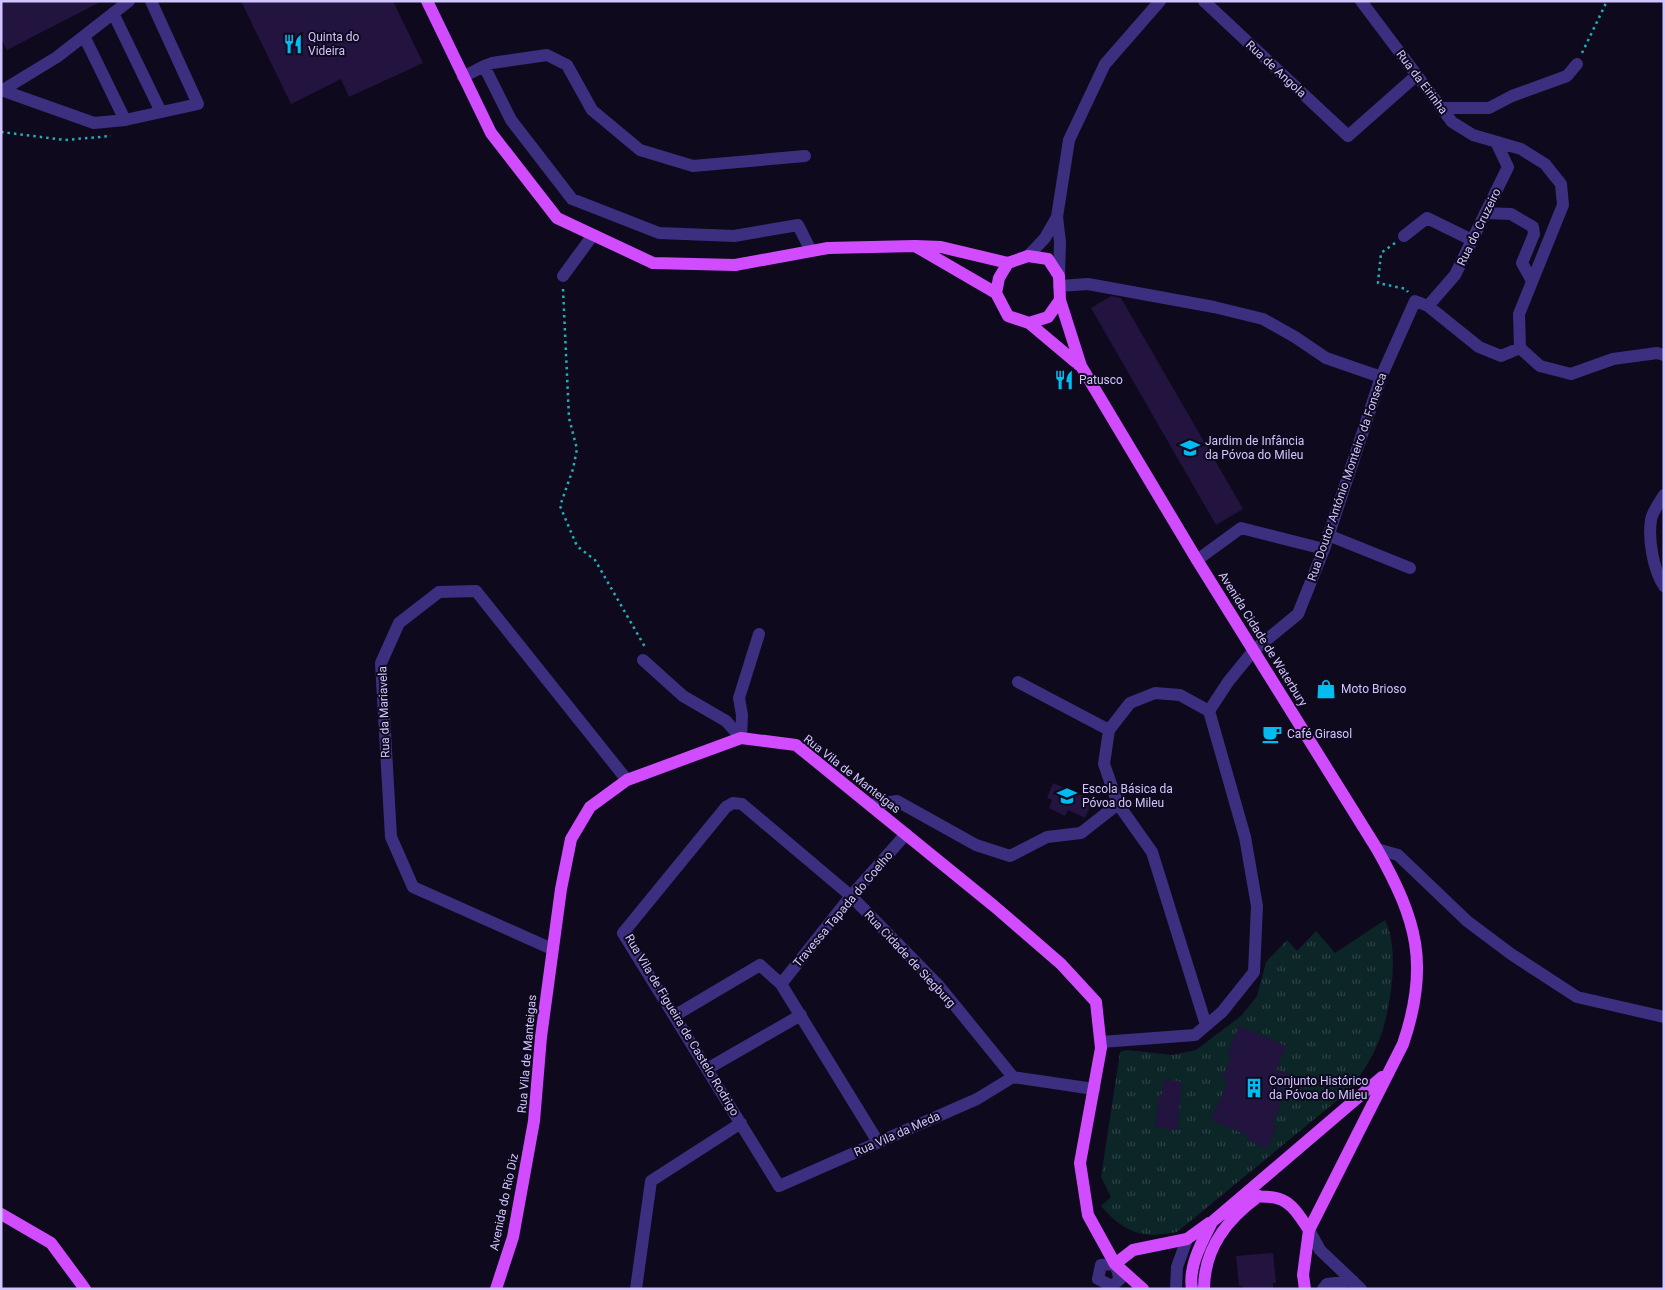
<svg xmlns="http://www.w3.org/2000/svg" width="1665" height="1290" font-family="Roboto,sans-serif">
<defs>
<pattern id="grass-tufts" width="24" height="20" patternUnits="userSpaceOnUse" patternTransform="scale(1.25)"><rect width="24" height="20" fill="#0c2527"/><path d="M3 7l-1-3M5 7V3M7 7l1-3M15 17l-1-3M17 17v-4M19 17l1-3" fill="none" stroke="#2e4347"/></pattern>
</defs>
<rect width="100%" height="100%" fill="#0f091d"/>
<!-- grass -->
<path fill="url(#grass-tufts)" d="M 1385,920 C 1400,949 1391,1008 1380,1038 C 1373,1057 1362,1073 1351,1089 L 1177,1232 C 1141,1239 1125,1233 1101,1206 L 1111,1197 L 1101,1177 L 1120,1052 L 1127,1050 L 1172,1055 L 1196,1050 L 1241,1016 L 1257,996 L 1266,962 L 1287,940 L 1297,951 L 1316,931 L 1335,953 Z"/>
<!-- building -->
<path fill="#22143f" d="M 1,1 L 102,1 L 7,50 L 1,39 Z
M 241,1 L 393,1 L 423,63 L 349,97 L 341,79 L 291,104 Z
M 1111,296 L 1121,298 L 1243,509 L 1216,525 L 1091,308 Z
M 1053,783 L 1093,800 L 1085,818 L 1068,810 L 1065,816 L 1049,808 L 1052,800 L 1047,798 Z
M 1239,1026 L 1286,1046 L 1276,1069 L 1289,1074 L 1279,1096 L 1283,1098 L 1272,1124 L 1277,1126 L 1267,1149 L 1247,1140 L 1249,1136 L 1211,1120 L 1228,1080 L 1222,1078 L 1231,1056 L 1227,1054 Z
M 1164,1079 L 1182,1082 L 1177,1130 L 1155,1127 L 1159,1094 L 1162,1094 Z
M 1273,1253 L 1276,1283 L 1273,1283 L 1273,1289 L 1243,1289 L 1243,1286 L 1239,1286 L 1236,1256 Z"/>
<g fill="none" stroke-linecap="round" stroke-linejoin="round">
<!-- path -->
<path stroke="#21afb7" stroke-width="2.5" stroke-dasharray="2.5 4" stroke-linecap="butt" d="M 1582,53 L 1607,1
M 1,132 L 65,140 L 111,136
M 1395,243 L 1381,253 L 1378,283 L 1406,289 L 1408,292
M 563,289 L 569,418 L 577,449 L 573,469 L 560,506 L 577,546 L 595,560 L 645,647"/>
<!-- minor -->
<path stroke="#3c2f80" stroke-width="12" d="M 1204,1 L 1348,136 L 1417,75
M 1361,1 L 1452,122 L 1473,135 L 1521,149 L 1545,164 L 1561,184 L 1563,205 L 1519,314 L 1520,348
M 113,13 L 161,112
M 84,36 L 125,120
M 484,66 L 492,63 L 547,55 L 567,65 L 592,110 L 640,150 L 693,166 L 805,156
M 463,77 L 484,66 L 511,120 L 572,199 L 659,233 L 734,236 L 798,225 L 811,251
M 1,90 L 94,123 L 125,120 L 198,104 L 151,1
M 3,90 L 57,57 L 129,1
M 1442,108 L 1489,108 L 1512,96 L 1567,76 L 1577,64
M 1485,213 L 1511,214 L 1533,227 L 1534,234 L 1522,263 L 1532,281
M 1404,236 L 1427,218 L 1472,240
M 1028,256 L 1045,238 L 1057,217
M 563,276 L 593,235
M 1059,276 L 1060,242 L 1057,217 L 1069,140 L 1105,64 L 1160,1
M 1059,286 L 1088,284 L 1214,307 L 1263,319 L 1295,337 L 1326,358 L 1381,377
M 1428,306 L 1455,275 L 1508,167 L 1496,142
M 1520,348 L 1540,366 L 1571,374 L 1613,359 L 1657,353 L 1664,355
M 1664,495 C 1660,502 1652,512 1651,520 C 1648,538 1653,570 1664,586
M 1328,535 L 1410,568
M 1197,560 L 1241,528 L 1324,549
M 643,660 L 683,696 L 726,721 L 741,738 L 742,715 L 739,698 L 759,634
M 1018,682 L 1109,730
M 870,805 L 897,801 L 976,845 L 1010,856 L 1047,837 L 1081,833 L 1118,804
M 1377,849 L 1398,855 L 1467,921 L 1511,954 L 1577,997 L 1664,1017
M 552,949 L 413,887 L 391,837 L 381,663 L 399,623 L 439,592 L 476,591 L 627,780
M 781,984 L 851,896 L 906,834
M 674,1016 L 760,965 L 781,984 L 878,1142
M 1206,1025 L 1152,852 L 1118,804 L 1104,764 L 1109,730 L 1130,703 L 1155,693 L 1180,695 L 1209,711
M 1101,1042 L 1195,1035 L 1222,1012 L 1254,972 L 1257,906 L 1245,837 L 1209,711 L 1228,682 L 1254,650 L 1298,614 L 1324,549 L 1381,377 L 1415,301 L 1428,306 L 1479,347 L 1501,356 L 1520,348
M 707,1069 L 801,1015
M 1013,1077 L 977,1099 L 779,1186 L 623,933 L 726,807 L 733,803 L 742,804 L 851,896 L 939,986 L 1013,1077 L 1094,1089
M 1309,1230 L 1320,1250 L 1361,1289
M 1115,1264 L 1120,1279 L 1112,1286 L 1098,1279 L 1101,1265 Z
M 636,1289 L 651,1181 L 741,1123
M 1176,1289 L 1177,1267 L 1187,1239
M 1323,1289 L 1327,1284 L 1353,1281"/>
<!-- major -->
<path stroke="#d14cff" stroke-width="12" d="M 427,1 L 491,133 L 557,218 L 653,263 L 735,265 L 828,248 L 915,246 L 941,247 L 1008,263
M 915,246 L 996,293
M 1028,256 L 1048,259 L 1059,276 L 1060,300 L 1048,317 L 1029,323 L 1008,316 L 996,293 L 999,278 L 1008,263 Z
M 1060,300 L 1081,366 L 1197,560 L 1377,849 C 1417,920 1430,965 1403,1044 L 1309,1230 L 1303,1275 L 1305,1289
M 1029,323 L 1079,365
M 1250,1197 C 1286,1194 1291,1203 1309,1230
M 1,1214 L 51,1243 L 85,1289
M 1115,1264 L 1133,1250 L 1187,1239 L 1209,1223
M 496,1289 L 513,1237 L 534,1121 L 541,1037 L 561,889 L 571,839 L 590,807 L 627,780 L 741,738 L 796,745 L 994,906 L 1061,964 L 1096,1002 L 1101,1048 L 1080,1163 L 1088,1215 L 1115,1264 L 1143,1289
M 1192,1289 C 1188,1266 1202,1242 1212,1222 L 1382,1077
M 1204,1289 C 1204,1248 1227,1219 1259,1196"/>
</g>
<!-- icons -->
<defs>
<symbol id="restaurant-bare" viewBox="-9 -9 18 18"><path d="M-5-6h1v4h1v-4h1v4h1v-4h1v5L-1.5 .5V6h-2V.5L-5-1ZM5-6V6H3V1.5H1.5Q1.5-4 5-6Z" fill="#00bcf0" stroke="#0f091d" stroke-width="2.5" paint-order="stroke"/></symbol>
<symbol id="school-bare" viewBox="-9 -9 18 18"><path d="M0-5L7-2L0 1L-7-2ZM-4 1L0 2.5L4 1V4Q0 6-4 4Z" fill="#00bcf0" stroke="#0f091d" stroke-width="2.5" paint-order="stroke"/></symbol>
<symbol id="shop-bare" viewBox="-9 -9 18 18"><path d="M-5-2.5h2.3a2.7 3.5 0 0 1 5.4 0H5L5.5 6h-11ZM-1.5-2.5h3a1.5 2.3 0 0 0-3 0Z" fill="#00bcf0" stroke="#0f091d" stroke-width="2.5" paint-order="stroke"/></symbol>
<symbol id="cafe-bare" viewBox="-9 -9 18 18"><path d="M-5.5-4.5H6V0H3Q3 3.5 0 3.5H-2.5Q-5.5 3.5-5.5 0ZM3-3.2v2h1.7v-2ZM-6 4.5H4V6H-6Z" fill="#00bcf0" stroke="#0f091d" stroke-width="2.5" paint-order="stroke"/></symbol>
<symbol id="building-bare" viewBox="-9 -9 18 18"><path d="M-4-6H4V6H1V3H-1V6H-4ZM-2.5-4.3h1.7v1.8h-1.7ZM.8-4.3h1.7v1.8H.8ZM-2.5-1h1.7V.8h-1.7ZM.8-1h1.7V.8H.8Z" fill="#00bcf0" stroke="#0f091d" stroke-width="2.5" paint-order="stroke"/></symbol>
</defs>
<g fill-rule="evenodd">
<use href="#restaurant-bare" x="279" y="30" width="28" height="28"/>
<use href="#restaurant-bare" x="1050" y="366" width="28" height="28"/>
<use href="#school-bare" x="1176" y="434" width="28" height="28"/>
<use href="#shop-bare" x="1312" y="675" width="28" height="28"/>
<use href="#cafe-bare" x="1258" y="720" width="28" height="28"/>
<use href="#school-bare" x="1053" y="782" width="28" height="28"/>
<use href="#building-bare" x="1240" y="1074" width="28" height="28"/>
</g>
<g text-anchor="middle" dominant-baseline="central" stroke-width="4" stroke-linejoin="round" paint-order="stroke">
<!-- poi labels -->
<g font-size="12" fill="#d2c5ff" stroke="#0f091d" text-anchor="start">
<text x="308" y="37">Quinta do<tspan x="308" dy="14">Videira</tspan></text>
<text x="1079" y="380">Patusco</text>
<text x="1205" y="441">Jardim de Infância<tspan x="1205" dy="14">da Póvoa do Mileu</tspan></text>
<text x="1341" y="689">Moto Brioso</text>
<text x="1287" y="734">Café Girasol</text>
<text x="1082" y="789">Escola Básica da<tspan x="1082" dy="14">Póvoa do Mileu</tspan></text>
<text x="1269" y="1081">Conjunto Histórico<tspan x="1269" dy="14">da Póvoa do Mileu</tspan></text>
</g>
<!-- street labels -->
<g font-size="12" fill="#d2c5ff" stroke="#0f091d">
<text transform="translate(1276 69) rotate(43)">Rua de Angola</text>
<text transform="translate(1422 82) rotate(53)">Rua da Eirinha</text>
<text transform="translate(1479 227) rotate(-64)">Rua do Cruzeiro</text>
<text transform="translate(1347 477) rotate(-71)">Rua Doutor António Monteiro da Fonseca</text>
<text transform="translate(1263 639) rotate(58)">Avenida Cidade de Waterbury</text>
<text transform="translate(384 712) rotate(-92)">Rua da Mariavela</text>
<text transform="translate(852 774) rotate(38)">Rua Vila de Manteigas</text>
<text transform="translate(843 909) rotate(-50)">Travessa Tapada do Coelho</text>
<text transform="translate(910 959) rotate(47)">Rua Cidade de Siegburg</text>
<text transform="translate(682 1025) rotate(59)">Rua Vila de Figueira de Castelo Rodrigo</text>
<text transform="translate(527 1054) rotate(-85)">Rua Vila de Manteigas</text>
<text transform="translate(897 1134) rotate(-24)">Rua Vila da Meda</text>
<text transform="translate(504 1202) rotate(-78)">Avenida do Rio Diz</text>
</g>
</g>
<!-- border -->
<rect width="1665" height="1290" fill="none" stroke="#d2c5ff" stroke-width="5"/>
</svg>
